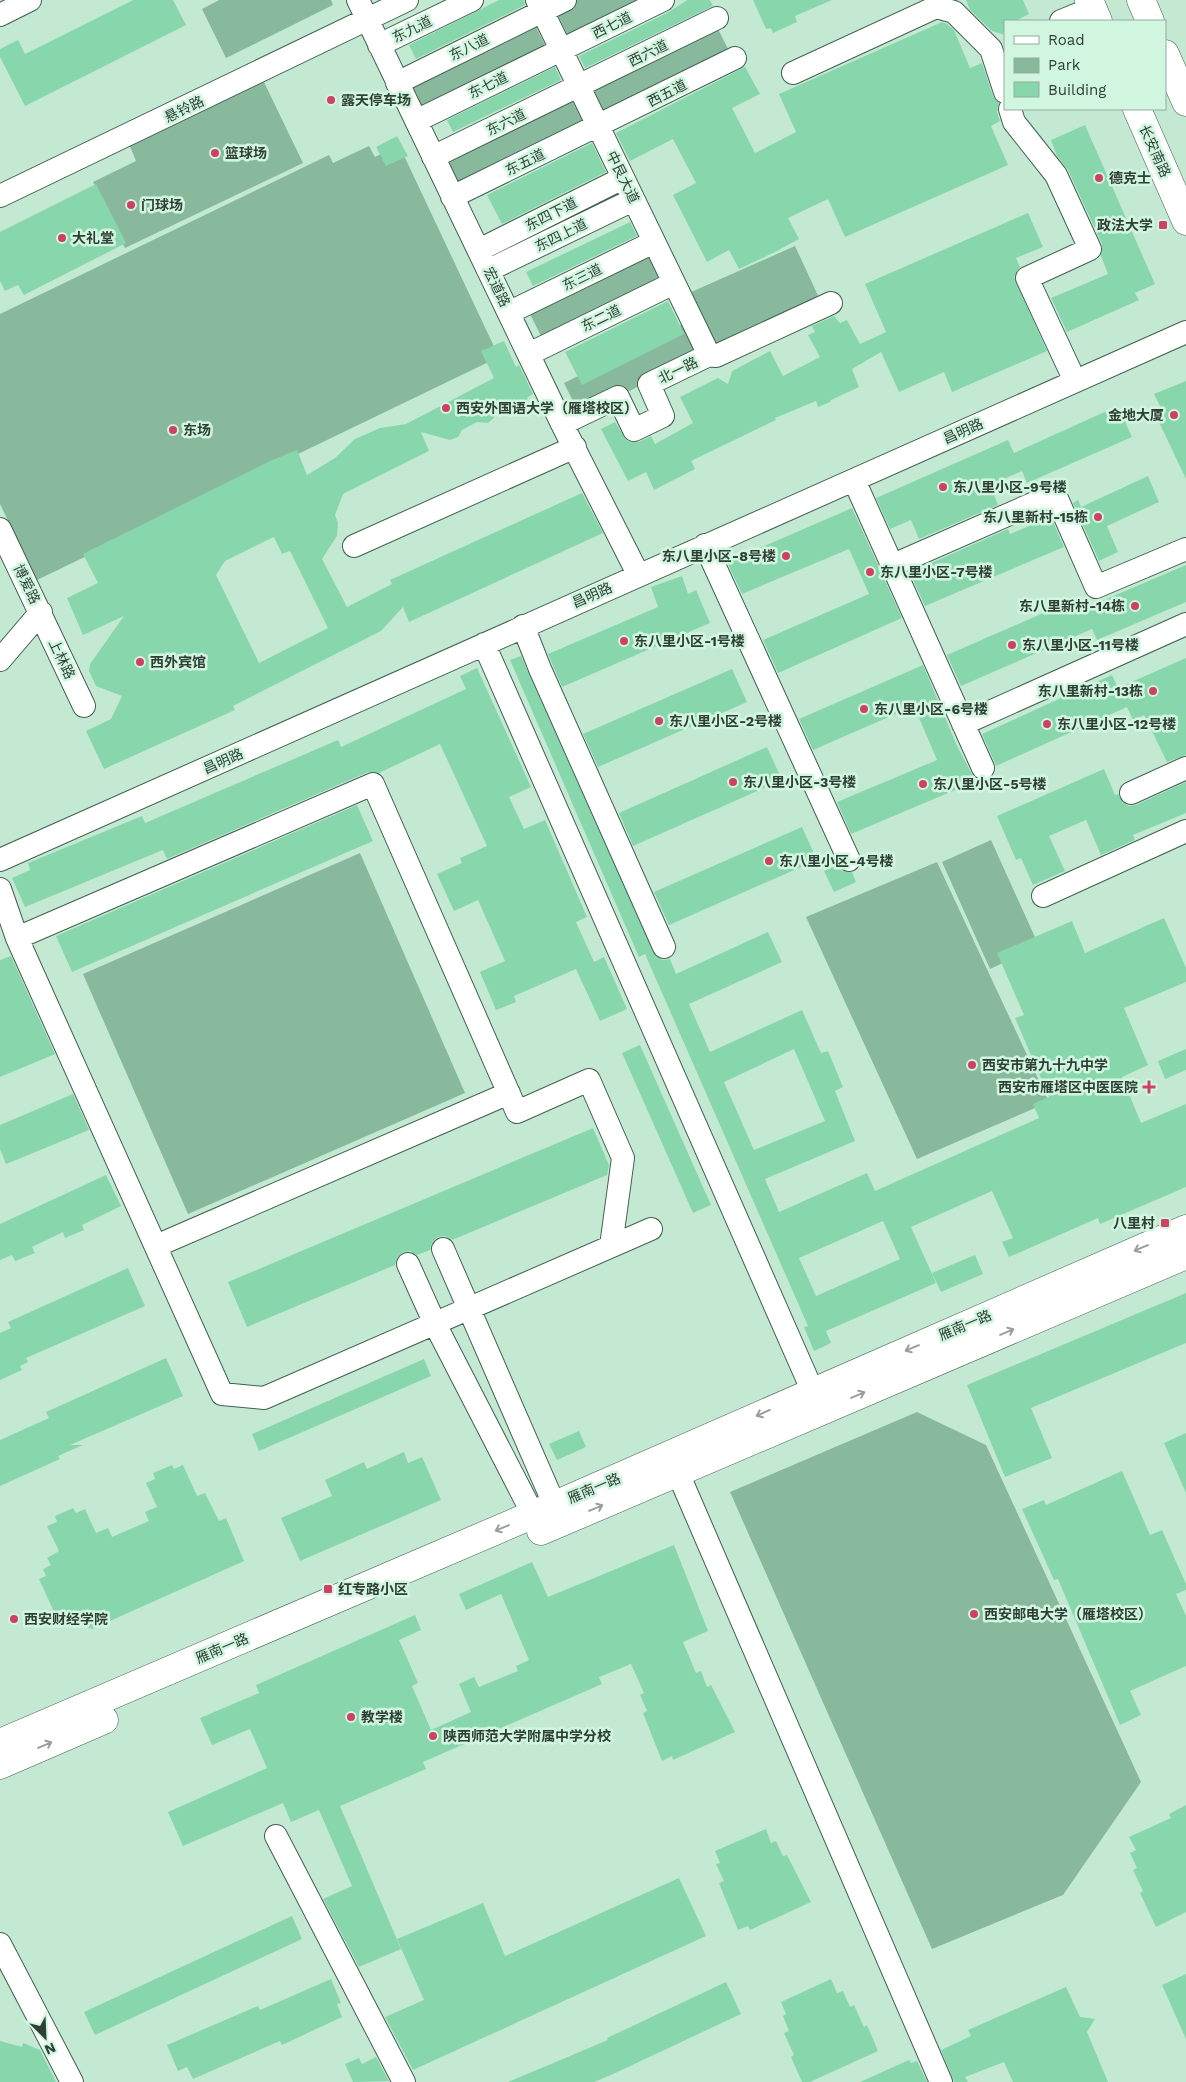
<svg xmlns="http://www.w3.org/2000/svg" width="1186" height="2082" font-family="'Work Sans','Noto Sans SC',sans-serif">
<rect width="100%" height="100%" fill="#c4e9d3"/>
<!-- green -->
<path fill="#89b99d" d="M 219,0 L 331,0 L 333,5 L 226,58 L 202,9 Z
M 568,0 L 650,0 L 570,40 L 554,7 Z
M 532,19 L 549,53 L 424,115 L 407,80 Z
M 715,23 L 732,57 L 607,119 L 591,84 Z
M 263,80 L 303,163 L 125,248 L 93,182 L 136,161 L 129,144 Z
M 569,94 L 586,128 L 461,189 L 444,155 Z
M 399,145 L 499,357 L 37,580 L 0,504 L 0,314 L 329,155 L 333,163 L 369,146 L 375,157 Z
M 795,246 L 821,302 L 715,351 L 689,293 Z
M 651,250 L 666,282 L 544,342 L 528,310 Z
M 687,322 L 703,355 L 580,415 L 564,383 Z
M 991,840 L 1039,946 L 990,969 L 942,862 Z
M 360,853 L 465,1093 L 188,1214 L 83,974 Z
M 937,862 L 1049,1102 L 917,1159 L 806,917 Z
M 917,1412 L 986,1445 L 1141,1782 L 1063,1895 L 932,1949 L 730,1492 Z"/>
<!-- building -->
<path fill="#88d7ac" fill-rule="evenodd" d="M 133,0 L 173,0 L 186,25 L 25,106 L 0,57 L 0,49 L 18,40 L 25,54 Z
M 499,0 L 524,0 L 525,5 L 416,59 L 409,45 Z
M 687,0 L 710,0 L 713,6 L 585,68 L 579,56 L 669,12 Z
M 753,0 L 832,0 L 795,16 L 797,22 L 773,33 L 771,28 L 766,29 Z
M 966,0 L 1023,0 L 1029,14 L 1015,21 L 1005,21 L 1005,35 L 992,31 L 970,10 Z
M 942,22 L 947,24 L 954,30 L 970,68 L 982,63 L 993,96 L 999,103 L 997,112 L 1000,121 L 991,126 L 1008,165 L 845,237 L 828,199 L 788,218 L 799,239 L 775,252 L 739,269 L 729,250 L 707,262 L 673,195 L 696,183 L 673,139 L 630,161 L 616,133 L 745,67 L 760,94 L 732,108 L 755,153 L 796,132 L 779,94 Z
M 555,67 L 561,80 L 453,132 L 447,120 Z
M 1085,125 L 1155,284 L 1135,293 L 1139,300 L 1067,332 L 1051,298 L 1108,274 L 1101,256 L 1102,244 L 1068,170 L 1057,156 L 1051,140 Z
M 397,136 L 408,156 L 386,166 L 376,147 Z
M 592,143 L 606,172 L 502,224 L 487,195 Z
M 96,184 L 126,243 L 24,295 L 18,285 L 5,291 L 0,281 L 0,232 Z
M 1028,213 L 1043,247 L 1016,258 L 1020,267 L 1014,277 L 1047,351 L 952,392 L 944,372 L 899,392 L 881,352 L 852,369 L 859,387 L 831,400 L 830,402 L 818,407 L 816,401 L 775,418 L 776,420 L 691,461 L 695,469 L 654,490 L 646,472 L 628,481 L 601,429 L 615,422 L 627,441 L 639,442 L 651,436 L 655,444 L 693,423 L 680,397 L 718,378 L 728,384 L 732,371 L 770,351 L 783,376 L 820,357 L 808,335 L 815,332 L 812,326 L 834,316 L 840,323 L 847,320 L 860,344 L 886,332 L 865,284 Z
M 630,222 L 637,236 L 533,286 L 526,272 Z
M 668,301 L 684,334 L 582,385 L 565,352 Z
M 504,341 L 516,367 L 519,365 L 533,394 L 528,397 L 526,403 L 518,407 L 502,405 L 493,419 L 488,423 L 477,422 L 462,430 L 458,437 L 450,440 L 421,432 L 429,451 L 343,494 L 335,515 L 338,523 L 337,536 L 322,559 L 347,607 L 392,584 L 390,580 L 582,493 L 603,533 L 409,622 L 403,607 L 381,631 L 233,706 L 235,710 L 104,769 L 86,731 L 111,719 L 122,696 L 96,686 L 89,671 L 90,664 L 124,616 L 83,635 L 67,598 L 98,583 L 83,554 L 270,461 L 297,450 L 307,475 L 335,458 L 355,439 L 380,428 L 406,424 L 494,378 L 481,351 ZM 274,537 L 282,554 L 290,551 L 328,628 L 259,663 L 216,575 L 225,561 Z
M 1186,381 L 1186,479 L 1158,420 L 1161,419 L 1157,410 L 1161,408 L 1154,394 Z
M 1118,406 L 1132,437 L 1027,483 L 1022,471 L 990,485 L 998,505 L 919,539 L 911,520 L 890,529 L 876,498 L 1008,440 L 1014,453 Z
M 1148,476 L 1159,502 L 1107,526 L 1118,552 L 1099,561 L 1073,503 L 1078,500 L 1081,507 Z
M 852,508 L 902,618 L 778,673 L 763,640 L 869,594 L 849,549 L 742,594 L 727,562 Z
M 1051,517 L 1064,547 L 925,606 L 911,576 L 930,568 L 929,564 L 1008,529 L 1010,534 Z
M 1186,565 L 1186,602 L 1097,640 L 1092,629 L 961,686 L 947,655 L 1078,598 L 1083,609 Z
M 682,576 L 688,594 L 696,590 L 710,623 L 562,687 L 548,654 L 658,607 L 651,587 Z
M 521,656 L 656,957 L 663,960 L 670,959 L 676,974 L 768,932 L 782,962 L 689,1004 L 710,1052 L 802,1010 L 821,1053 L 828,1051 L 843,1087 L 835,1091 L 855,1141 L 765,1179 L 779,1212 L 867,1173 L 875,1191 L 1039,1118 L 1033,1104 L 1049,1097 L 1015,1018 L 1024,1015 L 997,953 L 1072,921 L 1085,953 L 1164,918 L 1186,968 L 1186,982 L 1124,1008 L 1148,1065 L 1122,1077 L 1141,1123 L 1186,1104 L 1186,1187 L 1100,1224 L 1098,1218 L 1009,1257 L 1002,1242 L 1013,1238 L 992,1191 L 911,1227 L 936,1283 L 826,1331 L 831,1343 L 814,1351 L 804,1327 L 808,1326 L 645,954 L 639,957 L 510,660 ZM 794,1049 L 825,1121 L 754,1150 L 724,1082 ZM 883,1221 L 900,1259 L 816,1296 L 799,1258 Z
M 1186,658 L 1186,755 L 1167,762 L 1144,715 L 1133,720 L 1127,707 L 996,766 L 982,734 L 1112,675 L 1118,688 Z
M 923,665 L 957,746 L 973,776 L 958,783 L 960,788 L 851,834 L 837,802 L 937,760 L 914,706 L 813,750 L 799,719 Z
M 477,668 L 531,787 L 509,797 L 524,829 L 545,820 L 587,917 L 576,922 L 594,962 L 604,957 L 627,1009 L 600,1021 L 576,969 L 514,996 L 516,1002 L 496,1010 L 480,972 L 505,961 L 478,900 L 454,911 L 437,874 L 462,863 L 460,858 L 487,846 L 440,744 L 379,773 L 368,772 L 167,859 L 163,850 L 25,907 L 12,878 L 30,870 L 28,863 L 142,816 L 145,823 L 338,740 L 341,747 L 466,689 L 460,676 Z
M 732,669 L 747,702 L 598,767 L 583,734 Z
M 767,747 L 782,780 L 633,846 L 619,813 Z
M 1104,769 L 1115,795 L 1118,794 L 1123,803 L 1129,806 L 1136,805 L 1186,782 L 1186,813 L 1133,835 L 1135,840 L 1101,855 L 1086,820 L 1049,836 L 1065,871 L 1033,885 L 1021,858 L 1016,860 L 997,816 Z
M 357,805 L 373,841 L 72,972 L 56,936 Z
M 802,827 L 817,860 L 669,925 L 654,892 Z
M 837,865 L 842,871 L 852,872 L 856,882 L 834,892 L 824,871 Z
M 11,956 L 55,1054 L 0,1077 L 0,960 Z
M 640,1045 L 711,1205 L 693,1213 L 622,1053 Z
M 1186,1049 L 1186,1070 L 1165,1079 L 1158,1061 Z
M 73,1094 L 89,1130 L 6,1164 L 0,1149 L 0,1125 Z
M 593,1128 L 609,1165 L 607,1175 L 452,1240 L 445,1236 L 438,1237 L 432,1242 L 430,1250 L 417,1255 L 410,1251 L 403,1252 L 397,1257 L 395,1265 L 247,1327 L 228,1282 Z
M 106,1175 L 121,1206 L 82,1225 L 84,1230 L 65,1238 L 63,1232 L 32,1247 L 35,1253 L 15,1261 L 12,1255 L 0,1260 L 0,1224 Z
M 975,1255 L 983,1274 L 941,1292 L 932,1273 Z
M 128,1268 L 145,1306 L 26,1358 L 28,1362 L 20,1366 L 22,1370 L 0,1380 L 0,1333 L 11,1328 L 8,1322 Z
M 1186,1293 L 1186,1343 L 1031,1408 L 1052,1458 L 1005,1477 L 967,1385 Z
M 166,1358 L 183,1396 L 70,1445 L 83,1445 L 58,1456 L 60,1459 L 0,1486 L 0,1440 L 49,1418 L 46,1412 Z
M 424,1359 L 431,1376 L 259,1451 L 252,1434 Z
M 579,1431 L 586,1447 L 557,1460 L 549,1444 Z
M 1186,1433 L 1186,1493 L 1164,1443 Z
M 404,1452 L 408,1463 L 422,1457 L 441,1500 L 300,1561 L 281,1518 L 332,1496 L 325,1480 L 364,1462 L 367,1469 Z
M 172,1465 L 174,1469 L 183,1465 L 197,1496 L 205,1493 L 219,1521 L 226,1518 L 244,1561 L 92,1629 L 55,1614 L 39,1579 L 46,1576 L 43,1569 L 51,1565 L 47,1558 L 59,1551 L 47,1526 L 57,1522 L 55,1516 L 73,1508 L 76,1513 L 85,1509 L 96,1533 L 108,1528 L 112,1537 L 149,1521 L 145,1512 L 157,1507 L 146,1483 L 155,1479 L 153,1473 Z
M 1122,1471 L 1150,1535 L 1162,1530 L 1186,1584 L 1186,1590 L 1176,1594 L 1186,1616 L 1186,1666 L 1130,1691 L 1141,1715 L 1120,1725 L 1058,1579 L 1054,1580 L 1022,1509 L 1044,1500 L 1046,1505 Z
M 674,1545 L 708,1631 L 683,1642 L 696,1673 L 701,1671 L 707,1687 L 711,1685 L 735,1732 L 673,1760 L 672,1756 L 662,1761 L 643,1713 L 647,1711 L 640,1695 L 644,1693 L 631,1664 L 599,1677 L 602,1684 L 423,1762 L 426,1769 L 340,1806 L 401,1949 L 359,1967 L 323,1899 L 352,1886 L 319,1810 L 291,1822 L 283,1803 L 183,1846 L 168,1812 L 267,1768 L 250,1729 L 212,1745 L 200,1718 L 259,1693 L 256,1685 L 415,1615 L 421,1630 L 399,1640 L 418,1683 L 412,1686 L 431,1730 L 471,1712 L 459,1684 L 474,1677 L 479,1687 L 518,1671 L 516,1666 L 529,1660 L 501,1594 L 466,1610 L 459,1594 L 532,1562 L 548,1597 Z
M 1186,1805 L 1186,1912 L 1156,1927 L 1140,1893 L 1143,1891 L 1133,1870 L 1137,1868 L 1130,1853 L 1136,1850 L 1129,1837 L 1171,1818 L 1169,1814 Z
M 766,1829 L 771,1843 L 776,1841 L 783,1856 L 787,1855 L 811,1902 L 750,1930 L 748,1926 L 738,1930 L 719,1883 L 724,1881 L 716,1864 L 720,1863 L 715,1851 Z
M 679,1878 L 706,1936 L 413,2070 L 385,2017 L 424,2000 L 397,1939 L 483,1903 L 505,1956 Z
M 292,1916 L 302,1939 L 95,2035 L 84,2012 Z
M 1186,1974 L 1186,2039 L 1162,1985 Z
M 331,1979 L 341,2003 L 337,2004 L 342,2017 L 282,2045 L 280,2041 L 193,2079 L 187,2067 L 178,2071 L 167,2045 L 258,2006 L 260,2010 Z
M 831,1979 L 837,1993 L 843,1991 L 850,2007 L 854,2005 L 864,2027 L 867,2025 L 878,2051 L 810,2082 L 802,2082 L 791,2057 L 794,2055 L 784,2033 L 789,2031 L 783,2016 L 786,2014 L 781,2002 Z
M 726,1982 L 741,2014 L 611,2075 L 594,2082 L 508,2082 L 608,2040 L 607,2038 Z
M 1066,1987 L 1080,2017 L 1095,2019 L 1087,2032 L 1108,2082 L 1013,2082 L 1004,2062 L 965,2077 L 968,2082 L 954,2082 L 941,2050 L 971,2036 L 968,2030 Z
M 0,2041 L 22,2047 L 23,2043 L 40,2050 L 56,2082 L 0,2082 Z
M 376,2057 L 389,2081 L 353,2082 L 345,2064 L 359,2058 L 362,2064 Z
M 909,2060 L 911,2063 L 917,2061 L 927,2082 L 860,2082 Z"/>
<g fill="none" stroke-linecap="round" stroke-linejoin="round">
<defs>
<path id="minor" d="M 358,0 L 562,424 L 638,574
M 537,0 L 709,355
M 0,15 L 30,0
M 1061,21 L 1093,8
M 379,45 L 472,0
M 793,73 L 936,7 L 954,12 L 991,49 L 1005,92
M 397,83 L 565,0
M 1010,109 L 1014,122 L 1056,175 L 1090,249 L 1027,278 L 1075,381
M 416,121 L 663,0
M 433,157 L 717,18
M 0,196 L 407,0
M 452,197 L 735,58
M 479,250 L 623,178
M 489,270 L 633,200
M 510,312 L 654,242
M 529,354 L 674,283
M 562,424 L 618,397 L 634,430 L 663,416 L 649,384 L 709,355 L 716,356 L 831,303
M 854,480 L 983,768
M 0,529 L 84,706
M 705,545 L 849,860
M 354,546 L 575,447
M 891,566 L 1055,494 L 1096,587 L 1186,549
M 523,626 L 540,669 L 664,947
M 484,644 L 820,1408
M 0,660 L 41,612
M 963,724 L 1186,624
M 1131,793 L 1186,768
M 0,860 L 1186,332
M 0,889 L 17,938 L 222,1394 L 264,1398 L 651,1229
M 1043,896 L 1186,831
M 17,938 L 373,784 L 517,1112 L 589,1080 L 623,1158 L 611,1246
M 156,1246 L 509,1093
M 443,1249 L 554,1504 L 563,1520
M 408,1264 L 435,1324 L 541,1530
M 678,1473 L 941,2082
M 276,1836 L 404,2082
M 0,1944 L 72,2082"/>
<path id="major" d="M 1089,0 L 1098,21
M 1141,0 L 1150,21
M 1165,54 L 1186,102
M 1137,109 L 1186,221
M 541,1531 L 1186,1255
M 0,1743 L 532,1515 L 1186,1229
M 0,1765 L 104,1720"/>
</defs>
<!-- minor casing -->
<use href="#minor" stroke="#40614f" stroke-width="24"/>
<!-- major casing -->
<use href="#major" stroke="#40614f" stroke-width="29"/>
<!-- minor -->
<use href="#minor" stroke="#fff" stroke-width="22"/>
<!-- major -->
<use href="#major" stroke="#fff" stroke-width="28"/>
</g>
<!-- one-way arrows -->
<defs><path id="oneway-shaft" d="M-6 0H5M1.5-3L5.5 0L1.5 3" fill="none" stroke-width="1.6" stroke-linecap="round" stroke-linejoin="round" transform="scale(1.25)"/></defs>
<g stroke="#989f9a">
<use href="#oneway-shaft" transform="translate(1141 1248) rotate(157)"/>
<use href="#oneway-shaft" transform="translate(1007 1332) rotate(-23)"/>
<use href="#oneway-shaft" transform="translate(912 1348) rotate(157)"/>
<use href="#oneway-shaft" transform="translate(858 1395) rotate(-23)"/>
<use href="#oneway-shaft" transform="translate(763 1413) rotate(156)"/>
<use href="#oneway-shaft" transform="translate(596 1508) rotate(-23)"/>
<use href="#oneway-shaft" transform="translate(502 1528) rotate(157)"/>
<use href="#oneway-shaft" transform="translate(45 1745) rotate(-23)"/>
</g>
<!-- markers -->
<g fill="#cf4065" stroke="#d1f6e0" stroke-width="2">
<circle cx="331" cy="100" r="5"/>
<circle cx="215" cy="153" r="5"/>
<circle cx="1099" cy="178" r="5"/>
<circle cx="131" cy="205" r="5"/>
<rect x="1158" y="220" width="10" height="10" rx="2.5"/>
<circle cx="62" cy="238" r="5"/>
<circle cx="446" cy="408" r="5"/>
<circle cx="1174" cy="415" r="5"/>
<circle cx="173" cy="430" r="5"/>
<circle cx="943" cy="487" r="5"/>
<circle cx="1098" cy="517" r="5"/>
<circle cx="786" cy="556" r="5"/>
<circle cx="870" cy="572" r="5"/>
<circle cx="1135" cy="606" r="5"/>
<circle cx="624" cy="641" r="5"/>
<circle cx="1012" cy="645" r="5"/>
<circle cx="140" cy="662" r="5"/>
<circle cx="1153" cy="691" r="5"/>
<circle cx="864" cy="709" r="5"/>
<circle cx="659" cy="721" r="5"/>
<circle cx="1047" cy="724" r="5"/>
<circle cx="733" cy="782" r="5"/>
<circle cx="923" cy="784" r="5"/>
<circle cx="769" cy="861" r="5"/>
<circle cx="972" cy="1065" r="5"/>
<path d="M1146.5 1079.5h5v5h5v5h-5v5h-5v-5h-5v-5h5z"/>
<rect x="1160" y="1218" width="10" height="10" rx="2.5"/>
<rect x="323" y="1584" width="10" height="10" rx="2.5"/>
<circle cx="974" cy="1614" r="5"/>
<circle cx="14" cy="1619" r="5"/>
<circle cx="351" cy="1717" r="5"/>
<circle cx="433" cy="1736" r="5"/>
</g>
<g text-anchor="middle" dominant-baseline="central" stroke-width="5" stroke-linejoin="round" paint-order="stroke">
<!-- street labels -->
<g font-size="14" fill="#303f36" stroke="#d1f6e0">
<text transform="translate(612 25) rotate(-26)">西七道</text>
<text transform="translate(412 29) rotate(-26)">东九道</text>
<text transform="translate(469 47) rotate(-26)">东八道</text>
<text transform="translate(648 53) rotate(-26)">西六道</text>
<text transform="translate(488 85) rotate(-26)">东七道</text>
<text transform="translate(667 93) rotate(-27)">西五道</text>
<text transform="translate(184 109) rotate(-26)">悬铃路</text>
<text transform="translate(506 122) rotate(-26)">东六道</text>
<text transform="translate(1155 151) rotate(66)">长安南路</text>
<text transform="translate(525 162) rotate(-26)">东五道</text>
<text transform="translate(623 177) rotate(64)">中艮大道</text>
<text transform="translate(551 214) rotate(-27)">东四下道</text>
<text transform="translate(561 235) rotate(-26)">东四上道</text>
<text transform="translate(582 277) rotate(-26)">东三道</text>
<text transform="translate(497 287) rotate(64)">宏道路</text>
<text transform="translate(601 318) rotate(-26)">东二道</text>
<text transform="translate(678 370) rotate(-26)">北一路</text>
<text transform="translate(963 431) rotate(-24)">昌明路</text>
<text transform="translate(27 584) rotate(64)">博爱路</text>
<text transform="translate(592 595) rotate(-24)">昌明路</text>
<text transform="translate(62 659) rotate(65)">上林路</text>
<text transform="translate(223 761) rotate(-24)">昌明路</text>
<text transform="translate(965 1325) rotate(-23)">雁南一路</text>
<text transform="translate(594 1488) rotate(-23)">雁南一路</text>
<text transform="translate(222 1648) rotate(-23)">雁南一路</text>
</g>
<!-- poi labels -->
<g font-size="14" font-weight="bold" fill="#303f36" stroke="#d1f6e0" text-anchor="start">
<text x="341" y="100">露天停车场</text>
<text x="225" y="153">篮球场</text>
<text x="1109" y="178">德克士</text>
<text x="141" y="205">门球场</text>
<text x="1153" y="225" text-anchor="end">政法大学</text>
<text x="72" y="238">大礼堂</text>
<text x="456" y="408">西安外国语大学（雁塔校区）</text>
<text x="1164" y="415" text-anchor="end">金地大厦</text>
<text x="183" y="430">东场</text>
<text x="953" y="487">东八里小区-9号楼</text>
<text x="1088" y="517" text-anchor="end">东八里新村-15栋</text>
<text x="776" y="556" text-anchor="end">东八里小区-8号楼</text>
<text x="880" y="572">东八里小区-7号楼</text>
<text x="1125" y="606" text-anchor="end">东八里新村-14栋</text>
<text x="634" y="641">东八里小区-1号楼</text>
<text x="1022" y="645">东八里小区-11号楼</text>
<text x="150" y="662">西外宾馆</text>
<text x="1143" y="691" text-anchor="end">东八里新村-13栋</text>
<text x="874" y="709">东八里小区-6号楼</text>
<text x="669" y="721">东八里小区-2号楼</text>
<text x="1057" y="724">东八里小区-12号楼</text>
<text x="743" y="782">东八里小区-3号楼</text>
<text x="933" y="784">东八里小区-5号楼</text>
<text x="779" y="861">东八里小区-4号楼</text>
<text x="982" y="1065">西安市第九十九中学</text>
<text x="1138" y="1087" text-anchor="end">西安市雁塔区中医医院</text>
<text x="1155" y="1223" text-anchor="end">八里村</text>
<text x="338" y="1589">红专路小区</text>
<text x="984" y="1614">西安邮电大学（雁塔校区）</text>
<text x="24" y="1619">西安财经学院</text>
<text x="361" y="1717">教学楼</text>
<text x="443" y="1736">陕西师范大学附属中学分校</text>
</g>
</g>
<!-- legend -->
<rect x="1004" y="20" width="162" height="90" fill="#d1f6e0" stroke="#91ad9c"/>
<rect x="1014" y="36" width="25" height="8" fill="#ffffff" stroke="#91ad9c"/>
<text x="1048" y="45" font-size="15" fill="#303f36">Road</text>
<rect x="1014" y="58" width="25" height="15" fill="#89b99d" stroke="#91ad9c"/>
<text x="1048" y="70" font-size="15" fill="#303f36">Park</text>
<rect x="1014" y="82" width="25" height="15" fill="#88d7ac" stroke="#91ad9c"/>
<text x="1048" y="95" font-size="15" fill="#303f36">Building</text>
<!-- north arrow -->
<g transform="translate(45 2037) rotate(156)" stroke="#d1f6e0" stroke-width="4" paint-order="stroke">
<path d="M0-4L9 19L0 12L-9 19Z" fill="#303f36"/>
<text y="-8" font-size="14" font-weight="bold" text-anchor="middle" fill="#303f36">N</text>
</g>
</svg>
